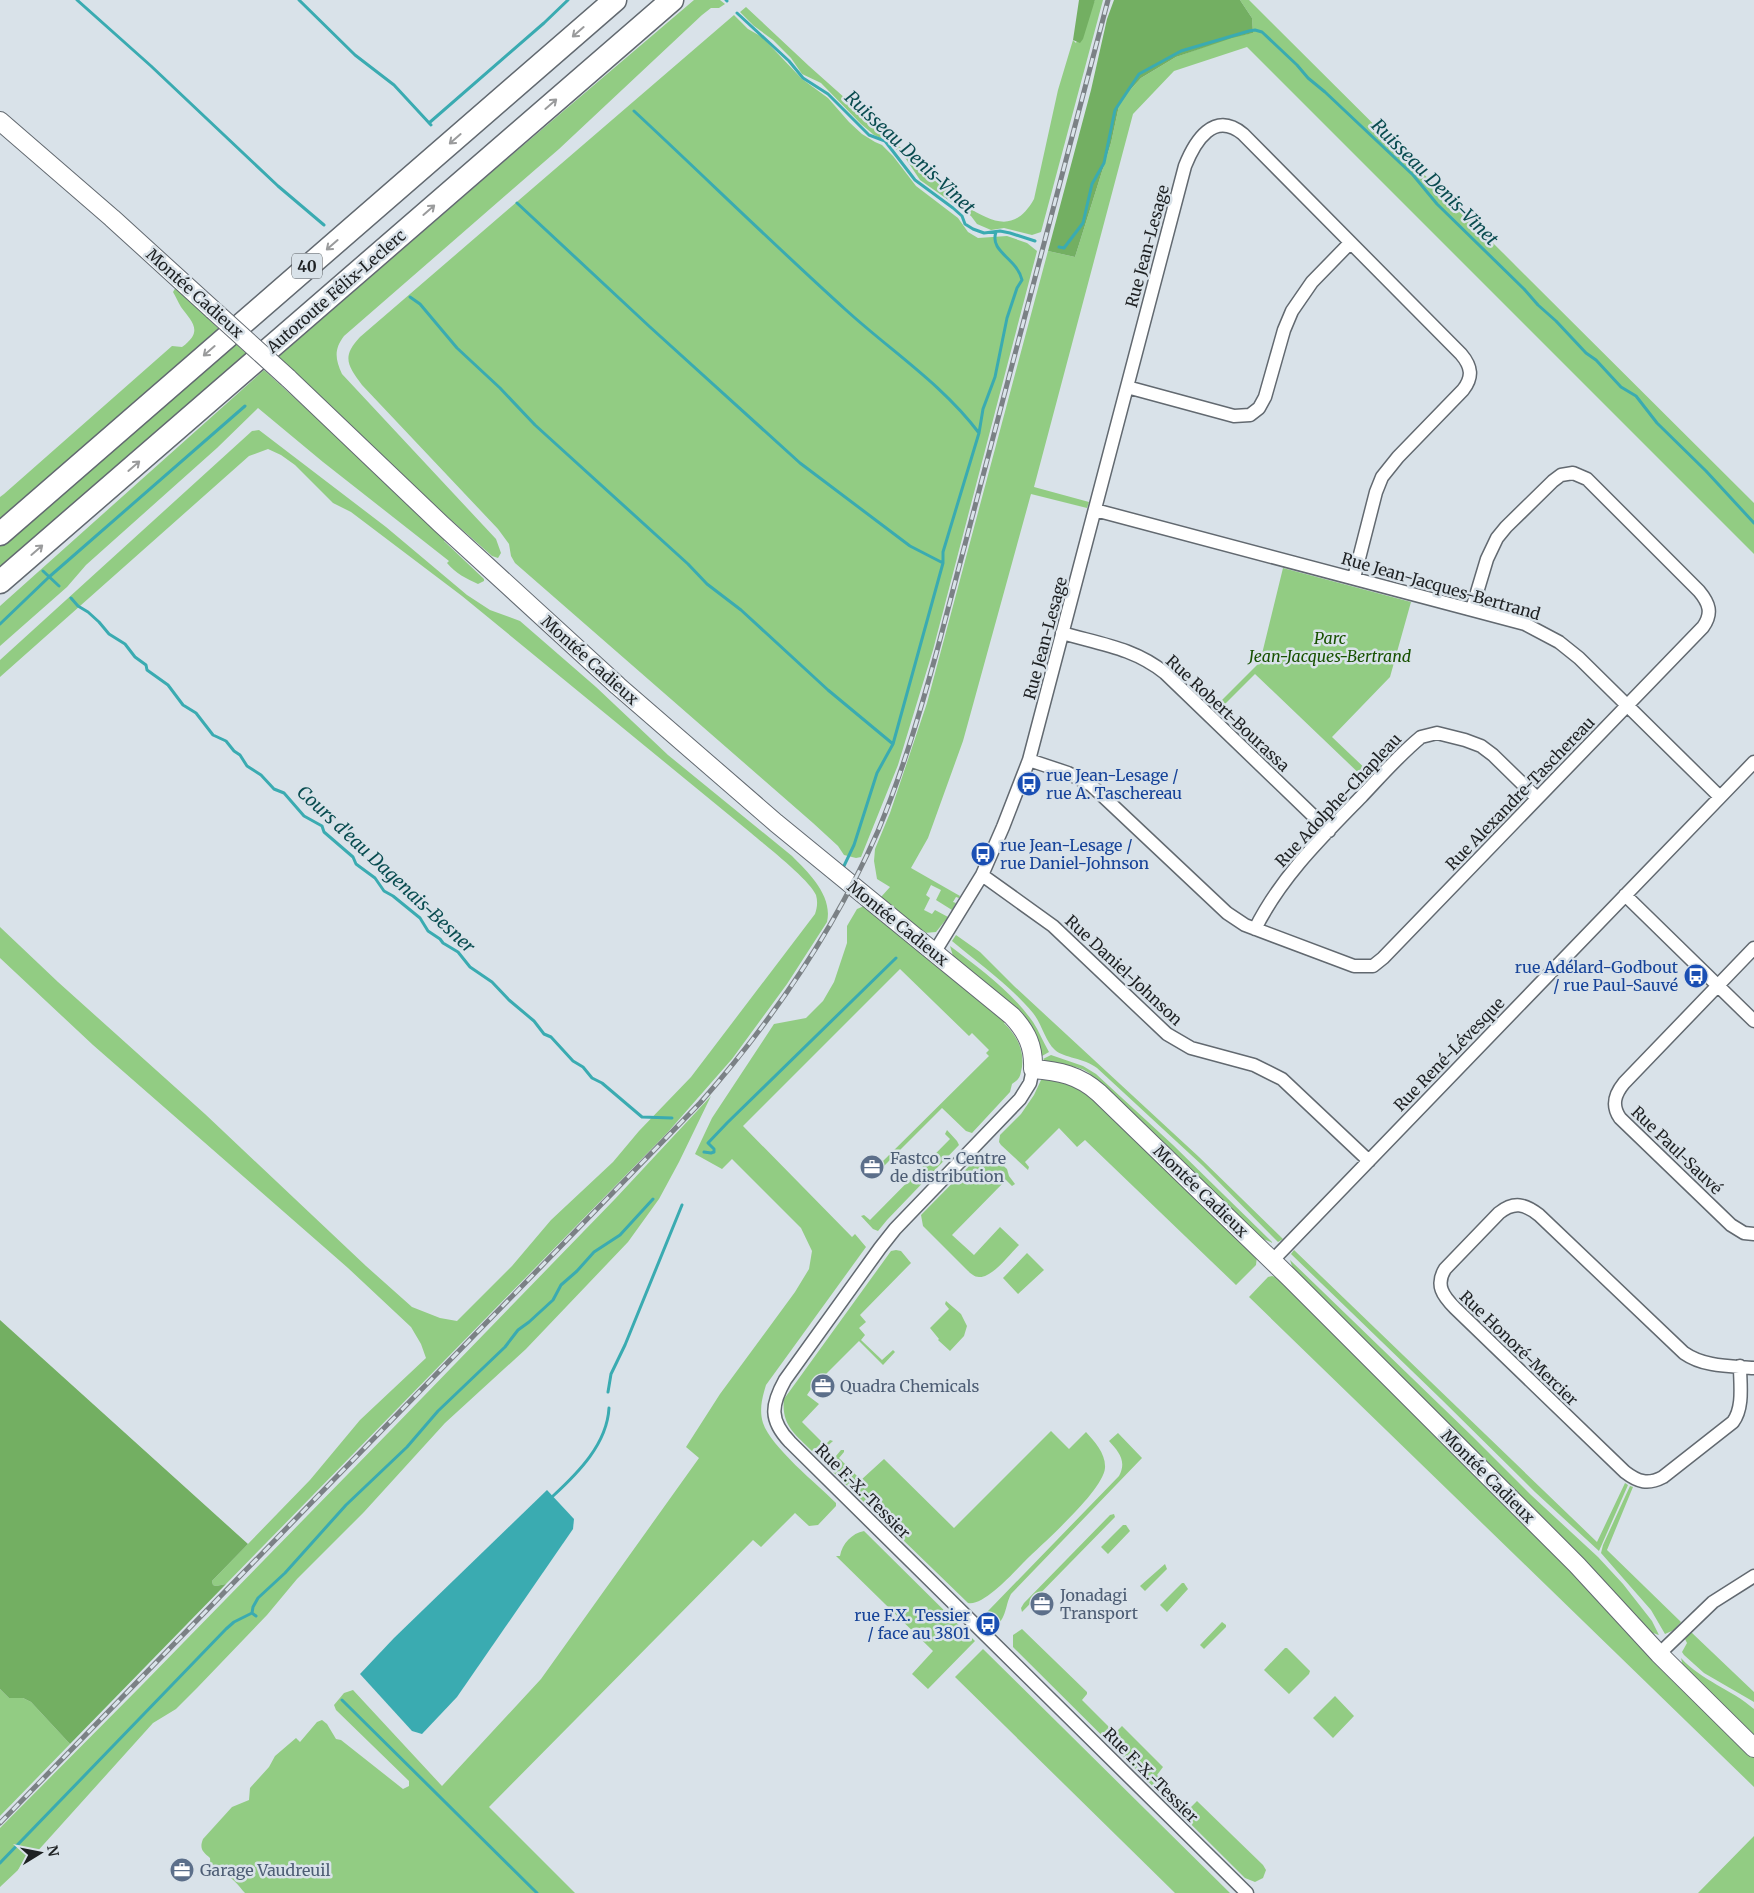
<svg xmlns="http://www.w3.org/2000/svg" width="1754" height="1893" font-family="Merriweather,serif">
<rect width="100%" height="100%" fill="#d9e2e9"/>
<!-- green -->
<path fill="#92cc83" d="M 694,0 L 720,0 L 725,4 L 719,8 L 711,8 L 702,15 L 559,149 L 344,336 C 334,349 335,359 342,374 L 496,539 L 501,553 L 498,558 L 492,556 C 419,492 346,427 276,359 L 507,159 Z
M 1095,0 L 1103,0 L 1041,232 L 1032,235 L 1004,228 L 991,230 L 977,224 L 971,216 L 920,180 L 906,159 L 889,142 L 874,135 L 861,124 L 821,83 L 802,74 L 791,58 L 773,40 L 754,26 L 740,12 L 746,7 L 809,66 L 966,206 C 993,223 1015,233 1034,199 L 1058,90 L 1073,40 L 1076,43 Z
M 1240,0 L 1249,0 L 1754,503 L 1754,554 L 1247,47 L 1174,71 L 1133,114 L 1034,487 L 1089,502 L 1087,508 L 1031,494 L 963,741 L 928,838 L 911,868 L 960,896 L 959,898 L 956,897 L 953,902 L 956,903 L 952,910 L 936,900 L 941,890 L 931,885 L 926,895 L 930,898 L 924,910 L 932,914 L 935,910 L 948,917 L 936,932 L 924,933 L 881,897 L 890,887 L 877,879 L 874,861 L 875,849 L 890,813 L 927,703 L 1048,251 L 1075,257 L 1111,143 L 1120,101 L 1141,78 L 1176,57 L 1232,37 L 1253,33 L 1252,18 Z
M 734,15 L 748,29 L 762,37 L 802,79 L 828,98 L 849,122 L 862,134 L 875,142 L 882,145 L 893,156 L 916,186 L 958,218 L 968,232 L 978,238 L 1007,236 L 1027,243 L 1037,251 L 933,650 L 898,765 L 861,857 L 856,858 L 844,855 L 838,846 L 813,823 L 515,563 L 511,556 L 509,544 L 498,529 L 362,385 C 348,366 341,357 360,337 Z
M 176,287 L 219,329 L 0,519 L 0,497 L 4,494 L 172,346 L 182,347 C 204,331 192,322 181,307 C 178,302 176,297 173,292 Z
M 234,342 L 249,356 L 0,572 L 0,545 Z
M 264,370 L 446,536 L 444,541 L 484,579 L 484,581 L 478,584 C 467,579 455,573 447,563 L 449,561 L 323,462 L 258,408 L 217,448 L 86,565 L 67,587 L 0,646 L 0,606 Z
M 259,430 L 386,527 L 467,595 L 490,610 L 520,621 L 596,687 L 668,755 L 792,856 C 809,873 833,896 827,922 L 787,984 L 732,1059 L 668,1132 L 226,1584 L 216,1586 L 213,1585 L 212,1581 L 310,1480 L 360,1420 L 426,1358 L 421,1344 L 411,1327 L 348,1268 L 93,1045 L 0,958 L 0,927 L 58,982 L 205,1114 L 366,1266 L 412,1307 L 440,1318 L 457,1321 L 512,1266 L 551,1220 L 613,1162 L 639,1131 L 691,1077 L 815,914 C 817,908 818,902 816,895 C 810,880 765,845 751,833 L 462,596 L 351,512 L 333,503 L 295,465 L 281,455 L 268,449 L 249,456 L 0,677 L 0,660 L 252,431 Z
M 1283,568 L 1411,602 L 1390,677 L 1332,737 L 1372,775 L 1367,781 L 1255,674 L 1216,713 L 1213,709 L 1260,662 Z
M 864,906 L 1005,1021 L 1004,1023 C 1017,1036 1024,1049 1022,1067 C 1021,1070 1021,1076 1018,1079 C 1017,1081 1014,1082 1012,1084 L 1010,1092 L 972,1133 L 966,1131 L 942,1108 L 882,1168 L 879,1165 L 989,1056 L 986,1053 L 989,1050 L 972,1033 L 969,1036 L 900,969 L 743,1126 L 852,1237 L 855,1234 L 866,1247 L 766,1385 C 762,1398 759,1410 763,1423 C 771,1447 817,1484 836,1503 L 836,1506 L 818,1525 L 809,1526 L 795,1513 L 761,1547 L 753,1540 L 489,1807 L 575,1893 L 245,1893 C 237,1884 229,1871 217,1876 L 211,1874 L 210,1858 C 203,1852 199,1849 203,1839 L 232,1807 L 249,1800 L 250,1788 L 269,1767 L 275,1756 L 296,1738 L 300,1742 L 317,1722 L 322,1720 L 327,1724 L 336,1739 L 341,1740 L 403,1789 L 409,1786 L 409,1781 L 336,1710 L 334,1705 L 344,1693 L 353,1690 L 442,1786 L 541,1679 L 699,1458 L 686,1447 L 720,1394 L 795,1292 L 809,1269 L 812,1251 L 801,1228 L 732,1159 L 722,1169 L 695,1154 L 712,1118 L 774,1024 L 806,1018 L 823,1001 L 834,982 L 847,943 L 847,926 L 857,909 Z
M 956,935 L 980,952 L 1014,986 L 1199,1157 L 1283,1239 L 1278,1242 L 1203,1166 L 1097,1068 C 1084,1058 1064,1058 1055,1050 C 1045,1041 1042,1024 1033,1013 C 1010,985 979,964 952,941 Z
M 950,946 C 979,968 1012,992 1033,1022 C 1039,1031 1043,1042 1049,1052 L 1042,1056 L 1035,1035 L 953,956 Z
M 1051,1055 L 1083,1066 L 1096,1074 L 1173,1145 L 1273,1243 L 1263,1239 L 1180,1158 L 1089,1073 C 1074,1062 1054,1068 1043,1059 Z
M 1047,1078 L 1078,1085 L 1257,1256 L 1256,1265 L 1236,1285 L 1085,1140 L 1077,1147 L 1059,1128 L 1025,1162 L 1029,1167 L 1028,1170 L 1001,1145 L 999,1142 L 1000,1135 L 1021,1114 L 1034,1095 L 1041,1080 Z
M 711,1096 L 679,1162 L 659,1199 L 628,1242 L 526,1349 L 445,1423 L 364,1512 L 297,1579 L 267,1615 L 197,1688 L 176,1709 L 153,1723 L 35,1854 L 0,1887 L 0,1828 L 140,1687 L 390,1431 L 615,1199 Z
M 947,1130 L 957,1141 L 959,1145 L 887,1220 L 878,1231 L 873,1229 L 861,1216 L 864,1215 L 870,1220 L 950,1139 L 945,1134 Z
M 982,1153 L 989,1153 L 1007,1169 L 1009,1176 L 1015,1184 L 1012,1186 L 1006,1180 L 952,1235 L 974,1255 L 1000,1227 L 1019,1245 C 1010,1254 992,1278 979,1277 C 974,1277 970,1273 966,1269 L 923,1226 L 921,1215 Z
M 896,1250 L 901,1251 L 911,1263 L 860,1315 L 866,1322 L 859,1328 L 865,1335 L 861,1340 L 882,1360 L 893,1350 L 895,1352 L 883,1365 L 859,1341 L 811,1389 L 807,1395 L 819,1404 L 802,1422 L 825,1445 L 830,1440 L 833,1441 L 822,1451 L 812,1451 C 795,1434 781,1425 784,1399 L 891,1251 Z
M 1294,1250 L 1597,1542 L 1625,1483 L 1628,1485 L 1599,1551 L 1535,1492 L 1441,1399 L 1291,1254 Z
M 1027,1253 L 1044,1270 L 1018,1294 L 1003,1278 Z
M 1290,1260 L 1472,1436 L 1531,1495 L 1598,1557 L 1623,1584 L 1652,1621 L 1659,1635 L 1650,1632 L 1616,1594 L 1540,1517 L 1293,1269 Z
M 1272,1276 L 1279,1278 L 1572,1571 L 1666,1672 L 1754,1757 L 1754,1787 L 1249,1297 L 1268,1277 Z
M 946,1301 L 961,1314 L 967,1326 L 964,1336 L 950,1351 L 938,1340 L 939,1339 L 930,1328 L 949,1309 L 945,1304 Z
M 1051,1431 L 1069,1449 L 1086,1432 C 1095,1442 1106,1454 1105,1468 C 1103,1491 1043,1543 1025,1561 C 1015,1571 983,1607 968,1603 L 833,1472 L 831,1462 L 841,1450 L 844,1450 L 844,1452 L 839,1458 L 861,1480 L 884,1459 L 954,1528 Z
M 1118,1433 L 1142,1458 L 1011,1594 C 1005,1605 1006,1624 992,1626 L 986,1620 L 986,1613 L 989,1610 L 1119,1476 C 1127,1461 1119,1452 1109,1441 Z
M 1630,1486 L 1633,1487 L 1607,1550 L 1681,1622 L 1674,1630 L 1665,1634 L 1651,1610 L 1601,1553 L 1603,1545 Z
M 1114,1514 L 1115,1517 L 1022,1612 L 1021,1608 L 1024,1603 L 1110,1515 Z
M 1123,1525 L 1126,1525 L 1130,1531 L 1108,1554 L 1101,1547 Z
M 864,1531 L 975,1641 L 928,1689 L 912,1674 L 933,1651 L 836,1556 L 840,1556 C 842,1544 852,1533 864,1531 Z
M 1165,1564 L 1167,1569 L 1145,1591 L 1140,1586 Z
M 1182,1583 L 1184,1583 L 1188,1589 L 1167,1612 L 1160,1605 Z
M 1222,1622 L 1226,1625 L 1226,1627 L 1204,1649 L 1200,1645 Z
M 1022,1629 L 1087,1692 L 1087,1694 L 1082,1700 L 1115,1733 L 1122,1726 L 1163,1767 L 1157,1775 L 1190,1808 L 1197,1801 L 1263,1865 L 1266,1870 L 1263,1878 L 1255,1882 L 1245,1878 L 1013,1647 L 1013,1635 Z
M 1691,1632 L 1754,1692 L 1754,1702 L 1704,1673 L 1684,1655 L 1682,1652 L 1687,1643 L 1685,1639 Z
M 1285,1648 L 1287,1648 L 1310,1671 L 1309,1674 L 1289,1694 L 1264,1670 Z
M 983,1649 L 1230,1893 L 1175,1893 L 955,1677 Z
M 1681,1658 C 1702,1681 1731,1689 1754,1709 L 1754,1736 L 1683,1667 Z
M 0,1689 L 9,1698 L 23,1698 L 31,1702 L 70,1744 L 0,1816 Z
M 1335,1696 L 1354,1716 L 1333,1738 L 1313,1718 Z
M 1754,1836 L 1754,1893 L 1698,1893 Z"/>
<!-- forest -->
<path fill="#73af62" d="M 1079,0 L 1095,0 L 1083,39 L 1080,43 L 1073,40 Z
M 1114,0 L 1240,0 L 1252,18 L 1253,33 L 1232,38 L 1176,57 L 1141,78 L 1120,101 L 1111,143 L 1075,257 L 1048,251 L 1091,90 L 1107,19 Z
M 0,1320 L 248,1544 L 212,1581 L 213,1585 L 216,1586 L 226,1584 L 70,1744 L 31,1702 L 23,1698 L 9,1698 L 0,1689 Z"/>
<!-- water -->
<path fill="#3aabb1" d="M 547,1490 L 574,1519 L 573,1529 L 457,1697 L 422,1734 L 412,1731 L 360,1674 L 394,1638 Z"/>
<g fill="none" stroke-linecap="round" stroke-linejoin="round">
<!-- stream -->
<path stroke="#3aabb1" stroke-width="3" d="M 77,0 L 151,66 L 278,186 L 324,225
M 299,0 L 355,55 L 394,85 L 431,125
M 726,0 L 727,1
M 737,13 L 789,61 L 803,78 L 828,94 L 869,135 L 885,141 L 915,180 L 953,208 L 962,216 L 965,224 L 973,229 L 984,233 L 1000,231 L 1010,233 L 1035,241
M 634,111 C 705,177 774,245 846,310 C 891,351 942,384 979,433
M 429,123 L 544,23 L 568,0
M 1059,247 L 1064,248 L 1083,223 L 1092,184 L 1104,163 L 1115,110 L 1139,74 L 1181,51 L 1249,31 L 1255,30 L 1262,32 L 1297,65 L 1308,78 L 1325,92 L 1413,175 L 1437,204 L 1524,289 L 1538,305 L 1556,321 L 1586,353 L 1596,360 L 1621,387 L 1636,396 L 1657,423 L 1706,471 L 1754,523
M 410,297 L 420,304 L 457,348 L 500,388 L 535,425 L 688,564 L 707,584 L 741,610 L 828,690 L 893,744 L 943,563 L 910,546 L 800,463 L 650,327 L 517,203
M 943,563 L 943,552 L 979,433 L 983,409 L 995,377 L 1007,318 L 1017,288 L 1022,280 C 1017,258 989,252 996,232
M 43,571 L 59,586
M 71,598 L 78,606 L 88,612 L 99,622 L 109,634 L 125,644 L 135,657 L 146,665 L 147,670 L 168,685 L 183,705 L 196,713 L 213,735 L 226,741 L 234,751 L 240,755 L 247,766 L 261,775 L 274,789 L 284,793 L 304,816 L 322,826 L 324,832 L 353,857 L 356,864 L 375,878 L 384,891 L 393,896 L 420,918 L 428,931 L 440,939 L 443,943 L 458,952 L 470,967 L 492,982 L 509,1000 L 534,1021 L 544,1034 L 551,1037 L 573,1061 L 583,1067 L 592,1078 L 602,1083 L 642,1117 L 672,1118
M 0,624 L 49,577 L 245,406
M 842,870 L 854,845 L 877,773 L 893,744
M 704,1152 L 711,1153 L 714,1152 L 714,1149 L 708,1143 L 727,1123 L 896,958
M 608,1392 L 611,1374 L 625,1345 L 682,1205
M 553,1496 C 578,1473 607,1444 609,1408
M 252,1613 L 253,1607 L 258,1598 L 285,1573 L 346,1505 L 407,1447 L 438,1411 L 505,1347 L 518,1330 L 529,1322 L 553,1300 L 561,1285 L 577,1271 L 594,1252 L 620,1235 L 653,1199
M 252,1613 L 256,1616
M 342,1700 L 537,1893
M 0,1863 L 226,1629 L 234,1622 L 252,1613"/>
<defs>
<path id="street" d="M 1127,387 L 1234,416 L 1250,415 L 1259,408 L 1265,397 L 1284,330 L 1292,311 L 1312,282 L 1350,243
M 1095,510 L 1525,624 L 1559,642 L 1579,658 L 1720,797
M 1062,633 C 1100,644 1134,648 1165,673 L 1329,831
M 1029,760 L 1068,773 L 1091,785 L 1227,913 L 1245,925 L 1354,966 L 1373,966 L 1383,958 L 1703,627 C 1713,613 1709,603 1699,591 L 1587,479 L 1573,473 L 1561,475 L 1553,481 L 1506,527 L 1497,538 L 1487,559 L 1472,609
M 982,875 L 1053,926 L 1167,1034 L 1191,1048 L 1254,1065 L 1282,1079 L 1369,1161
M 1625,895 L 1754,1021
M 1255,929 C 1281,877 1321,838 1361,797 C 1380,777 1399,755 1421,737 L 1437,733 L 1465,740 L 1481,746 L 1493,755 L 1537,798
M 1754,948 L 1624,1083 C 1615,1094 1611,1105 1620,1118 L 1731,1225 L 1744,1233 L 1754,1234
M 934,953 L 982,875 L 1003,827 L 1029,760 L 1185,166 C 1195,141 1214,110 1243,134 L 1461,354 C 1472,367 1473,377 1463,390 L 1398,457 L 1382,477 L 1376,492 L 1354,578
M 1033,1069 L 1030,1083 L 1020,1099 L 895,1229 L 880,1248 L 785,1380 C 771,1405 769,1420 790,1442 L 1247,1893
M 1272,1261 L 1754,762
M 1740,1366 C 1740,1384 1744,1407 1733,1422 L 1663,1477 C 1648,1485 1638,1482 1625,1472 L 1455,1308 C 1443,1296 1435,1285 1445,1269 L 1499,1213 C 1514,1201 1525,1204 1539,1215 L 1684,1353 C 1704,1367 1730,1366 1754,1368
M 1659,1654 L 1713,1602 L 1754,1576"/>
<path id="secondary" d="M 0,121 L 112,218 L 213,310
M 288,378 L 441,524 L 618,686 L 776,823 L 1012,1016 C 1027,1032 1034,1047 1033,1069 C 1059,1071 1079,1075 1099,1093 L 1290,1278 L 1577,1565 L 1659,1654 L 1754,1748"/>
<path id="highway" d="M 0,534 L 615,0
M 0,582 L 672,0"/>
</defs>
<!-- street casing -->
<use href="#street" stroke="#626970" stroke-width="15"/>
<!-- secondary casing -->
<use href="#secondary" stroke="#626970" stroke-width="20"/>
<!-- highway casing -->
<use href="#highway" stroke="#626970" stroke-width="25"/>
<!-- street -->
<use href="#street" stroke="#fff" stroke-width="12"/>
<!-- secondary -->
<use href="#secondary" stroke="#fff" stroke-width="18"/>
<!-- highway -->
<use href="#highway" stroke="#fff" stroke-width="22"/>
<defs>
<path id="rail" d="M 0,1823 L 700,1103 C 772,1021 834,931 878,831 C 903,771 921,709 938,647 L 1108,0"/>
</defs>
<!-- rail casing -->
<use href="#rail" stroke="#7b8185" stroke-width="5"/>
<!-- rail -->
<use href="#rail" stroke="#d9e2e9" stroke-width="3" stroke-dasharray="9" stroke-linecap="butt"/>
<defs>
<path id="secondary-bridge" d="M 213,310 L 288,378"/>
</defs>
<!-- secondary-bridge casing -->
<use href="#secondary-bridge" stroke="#626970" stroke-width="20" stroke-linecap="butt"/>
<!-- secondary-bridge -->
<use href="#secondary-bridge" stroke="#fff" stroke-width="18"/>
</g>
<!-- one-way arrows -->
<defs><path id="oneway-shaft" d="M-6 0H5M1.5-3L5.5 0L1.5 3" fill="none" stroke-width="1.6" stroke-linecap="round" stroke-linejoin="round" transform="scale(1.25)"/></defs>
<g stroke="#9a9b9c">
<use href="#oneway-shaft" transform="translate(578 32) rotate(139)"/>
<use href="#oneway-shaft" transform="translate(551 104) rotate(-41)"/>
<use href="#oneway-shaft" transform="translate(455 139) rotate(139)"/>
<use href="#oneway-shaft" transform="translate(429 210) rotate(-41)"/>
<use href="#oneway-shaft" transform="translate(332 245) rotate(139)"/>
<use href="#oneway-shaft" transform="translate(209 351) rotate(139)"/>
<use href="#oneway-shaft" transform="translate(134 466) rotate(-41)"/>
<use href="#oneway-shaft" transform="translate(37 550) rotate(-41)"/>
</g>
<!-- icons -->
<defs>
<symbol id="bus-disc" viewBox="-11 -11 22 22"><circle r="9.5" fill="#1a4fb4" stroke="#d9e2e9"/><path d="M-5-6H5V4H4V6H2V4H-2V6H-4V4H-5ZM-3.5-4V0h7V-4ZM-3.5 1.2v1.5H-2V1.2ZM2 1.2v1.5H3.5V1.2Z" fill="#fff"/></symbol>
<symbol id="office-disc" viewBox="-11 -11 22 22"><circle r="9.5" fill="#5c6f8a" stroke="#d9e2e9"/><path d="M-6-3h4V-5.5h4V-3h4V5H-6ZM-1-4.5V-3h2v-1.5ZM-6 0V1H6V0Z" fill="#fff"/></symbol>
</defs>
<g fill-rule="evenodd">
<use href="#bus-disc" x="1015" y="770" width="28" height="28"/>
<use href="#bus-disc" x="969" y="840" width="28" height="28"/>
<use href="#bus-disc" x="1682" y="962" width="28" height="28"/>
<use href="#office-disc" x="858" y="1153" width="28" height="28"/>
<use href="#office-disc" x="809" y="1372" width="28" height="28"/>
<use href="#office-disc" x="1028" y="1590" width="28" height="28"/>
<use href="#bus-disc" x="974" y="1610" width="28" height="28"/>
<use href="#office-disc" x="168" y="1856" width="28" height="28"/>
</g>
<g text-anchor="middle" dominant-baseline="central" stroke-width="5" stroke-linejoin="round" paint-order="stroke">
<!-- shield labels -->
<rect fill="#d9e2e9" stroke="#565b5e" stroke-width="1" x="292" y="253.5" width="30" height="25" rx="4"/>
<g font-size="15" font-weight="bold" fill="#1e2123">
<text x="307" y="266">40</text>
</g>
<!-- street labels -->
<g font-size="16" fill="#1e2123" stroke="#d9e2e9">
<text transform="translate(1147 246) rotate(-75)">Rue Jean-Lesage</text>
<text transform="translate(336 291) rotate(-41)">Autoroute Félix-Leclerc</text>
<text transform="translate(195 293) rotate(42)">Montée Cadieux</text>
<text transform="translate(1441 586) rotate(16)">Rue Jean-Jacques-Bertrand</text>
<text transform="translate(1045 638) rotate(-75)">Rue Jean-Lesage</text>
<text transform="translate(590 660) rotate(42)">Montée Cadieux</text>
<text transform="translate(1228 713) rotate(43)">Rue Robert-Bourassa</text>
<text transform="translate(1520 793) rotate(-46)">Rue Alexandre-Taschereau</text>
<text transform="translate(1338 800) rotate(-47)">Rue Adolphe-Chapleau</text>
<text transform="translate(898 923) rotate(39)">Montée Cadieux</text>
<text transform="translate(1124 970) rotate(43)">Rue Daniel-Johnson</text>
<text transform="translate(1449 1054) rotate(-46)">Rue René-Lévesque</text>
<text transform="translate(1677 1150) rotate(44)">Rue Paul-Sauvé</text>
<text transform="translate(1201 1191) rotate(44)">Montée Cadieux</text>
<text transform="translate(1519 1348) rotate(44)">Rue Honoré-Mercier</text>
<text transform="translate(1488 1476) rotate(45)">Montée Cadieux</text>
<text transform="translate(863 1491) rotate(45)">Rue F.-X.-Tessier</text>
<text transform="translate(1151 1775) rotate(45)">Rue F.-X.-Tessier</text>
</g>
<!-- park labels -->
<g font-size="16" font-style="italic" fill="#175100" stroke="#d9e2e9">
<text x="1330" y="638">Parc<tspan x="1330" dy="18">Jean-Jacques-Bertrand</tspan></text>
</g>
<!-- transit labels -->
<g font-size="16" fill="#164399" stroke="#d9e2e9" text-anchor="start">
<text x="1046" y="775">rue Jean-Lesage /<tspan x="1046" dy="18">rue A. Taschereau</tspan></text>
<text x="1000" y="845">rue Jean-Lesage /<tspan x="1000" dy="18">rue Daniel-Johnson</tspan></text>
<text x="1678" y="967" text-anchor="end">rue Adélard-Godbout<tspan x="1678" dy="18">/ rue Paul-Sauvé</tspan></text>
<text x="970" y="1615" text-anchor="end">rue F.X. Tessier<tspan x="970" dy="18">/ face au 3801</tspan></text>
</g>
<!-- service labels -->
<g font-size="16" fill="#4e5e75" stroke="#d9e2e9" text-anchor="start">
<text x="890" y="1158">Fastco - Centre<tspan x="890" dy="18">de distribution</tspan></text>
<text x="840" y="1386">Quadra Chemicals</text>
<text x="1060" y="1595">Jonadagi<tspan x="1060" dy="18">Transport</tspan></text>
<text x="200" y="1870">Garage Vaudreuil</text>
</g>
<!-- water labels -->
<g font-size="18" font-style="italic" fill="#094c50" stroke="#d9e2e9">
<text transform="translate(910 152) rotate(43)">Ruisseau Denis-Vinet</text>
<text transform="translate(1435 182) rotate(45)">Ruisseau Denis-Vinet</text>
<text transform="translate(386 869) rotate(43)">Cours d'eau Dagenais-Besner</text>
</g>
</g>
<!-- north arrow -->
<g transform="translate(40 1853) rotate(80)" stroke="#d9e2e9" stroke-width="4" paint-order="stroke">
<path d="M0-4L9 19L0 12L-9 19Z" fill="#1e2123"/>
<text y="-8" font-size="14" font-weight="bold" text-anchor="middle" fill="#1e2123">N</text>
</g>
</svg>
